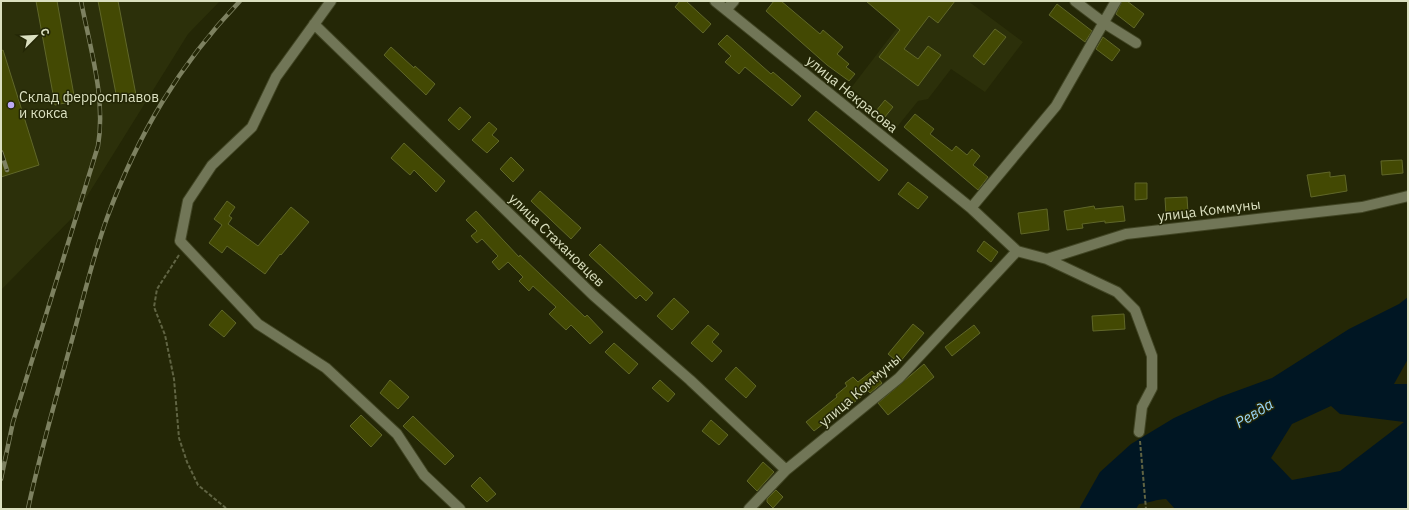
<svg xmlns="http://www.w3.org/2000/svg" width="1409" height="510" font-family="'IBM Plex Sans',sans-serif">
<rect width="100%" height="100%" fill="#242706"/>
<!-- built -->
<path fill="#2c300a" d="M 1,1 L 220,1 L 188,34 L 76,214 L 1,290 Z
M 866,1 L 968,1 L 1023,42 L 985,92 L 951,69 L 928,99 L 918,101 L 897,127 L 851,88 L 897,28 Z"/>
<!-- water -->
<path fill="#001623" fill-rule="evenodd" d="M 1408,297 L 1408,359 L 1394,384 L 1408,384 L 1408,509 L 1175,509 L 1166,499 C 1157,499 1149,503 1139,504 L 1136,509 L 1079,509 L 1100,472 L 1131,444 L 1174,418 L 1220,397 L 1272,378 L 1349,329 L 1399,304 ZM 1331,406 L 1340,414 L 1404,422 L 1340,471 L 1292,480 L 1271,458 L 1292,424 Z"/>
<!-- building -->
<path fill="#434903" stroke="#606729" d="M 36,1 L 57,1 L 75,101 L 55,105 Z
M 98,1 L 118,1 L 136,95 L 117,99 Z
M 680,1 L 686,1 L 711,24 L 703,33 L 675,7 Z
M 774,1 L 781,1 L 820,34 L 823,30 L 843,47 L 837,54 L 849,64 L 846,67 L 855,74 L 849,81 L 827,65 L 766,11 Z
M 866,1 L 955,1 L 938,23 L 929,16 L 904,49 L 918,59 L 928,46 L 941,55 L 918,86 L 879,57 L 900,30 Z
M 1122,1 L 1127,1 L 1144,14 L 1134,28 L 1116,14 Z
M 1057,4 L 1092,31 L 1085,42 L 1049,15 Z
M 995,29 L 1006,37 L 984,65 L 973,56 Z
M 727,35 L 771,74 L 773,72 L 801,96 L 792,106 L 745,67 L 739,74 L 725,62 L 731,56 L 718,44 Z
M 1103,37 L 1120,50 L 1112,61 L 1096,49 Z
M 391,47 L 414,68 L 415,66 L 435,84 L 426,95 L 384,55 Z
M 3,50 L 39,165 L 1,177 L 1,51 Z
M 885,100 L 893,107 L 884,118 L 876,111 Z
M 460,107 L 471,117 L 459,130 L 448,120 Z
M 816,111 L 888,170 L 879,181 L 808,120 Z
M 915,114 L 934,129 L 930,134 L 952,151 L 956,146 L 967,155 L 972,149 L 980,156 L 973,165 L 988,177 L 978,190 L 904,127 Z
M 489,122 L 497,129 L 492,135 L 499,141 L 487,153 L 472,140 Z
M 404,143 L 445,181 L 436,192 L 414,170 L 410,175 L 391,158 Z
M 511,157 L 524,170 L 513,182 L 500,169 Z
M 1402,160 L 1403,173 L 1382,175 L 1381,161 Z
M 1330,172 L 1330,177 L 1345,175 L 1347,191 L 1311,197 L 1307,175 Z
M 908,182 L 928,197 L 918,209 L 898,194 Z
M 1135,183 L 1147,183 L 1147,199 L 1135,200 Z
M 540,191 L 581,228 L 571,239 L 531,201 Z
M 1187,197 L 1188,213 L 1166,215 L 1165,198 Z
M 227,201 L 235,207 L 229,216 L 232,218 L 228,224 L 258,246 L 291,207 L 309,222 L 281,255 L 280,254 L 265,274 L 227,246 L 222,253 L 209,243 L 222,225 L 214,219 Z
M 1094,206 L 1095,209 L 1123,206 L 1125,221 L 1105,223 L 1105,221 L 1082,224 L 1083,228 L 1067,230 L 1064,211 Z
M 1047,209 L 1049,230 L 1021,234 L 1018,213 Z
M 476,211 L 519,257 L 520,255 L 585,317 L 587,315 L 603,332 L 590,344 L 571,325 L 566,330 L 549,314 L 556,307 L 533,286 L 529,291 L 519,281 L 523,277 L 508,262 L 499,270 L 492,262 L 498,256 L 482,239 L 477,243 L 471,236 L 477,231 L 466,220 Z
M 984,241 L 998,252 L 991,262 L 977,251 Z
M 600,244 L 653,293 L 646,301 L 640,295 L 636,299 L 589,255 Z
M 674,298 L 689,312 L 672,330 L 657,316 Z
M 222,310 L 236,323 L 224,337 L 209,325 Z
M 1124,314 L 1125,329 L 1093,331 L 1092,316 Z
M 913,324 L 924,333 L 899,363 L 888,354 Z
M 708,325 L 719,334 L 712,342 L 722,351 L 712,362 L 691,343 Z
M 974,325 L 980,333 L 952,356 L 945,347 Z
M 614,343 L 638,364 L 629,374 L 605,352 Z
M 924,364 L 934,377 L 888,415 L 878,403 Z
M 736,367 L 756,386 L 746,398 L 725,379 Z
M 872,371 L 882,383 L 870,393 L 868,391 L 846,409 L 845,407 L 814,431 L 806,422 L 837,397 L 836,395 L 847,386 L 845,383 L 853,377 L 858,382 Z
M 390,380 L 409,397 L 398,409 L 380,393 Z
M 660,380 L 675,394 L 668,402 L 652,388 Z
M 361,415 L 382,435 L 371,447 L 350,426 Z
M 413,416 L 454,456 L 445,465 L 403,426 Z
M 711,420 L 728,435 L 719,445 L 702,431 Z
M 763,462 L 774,472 L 757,491 L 747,481 Z
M 480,477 L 496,494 L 487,502 L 471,486 Z
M 776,490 L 783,497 L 773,508 L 767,502 L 767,499 Z"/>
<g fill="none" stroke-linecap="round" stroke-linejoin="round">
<defs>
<path id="minor" d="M 331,1 L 276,77 L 252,127 L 212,165 L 188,201 L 180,241 L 258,324 L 326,368 L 397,434 L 424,475 L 460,509
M 715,1 L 971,208 L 1017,251 L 1047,259 L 1126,234 L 1362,207 L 1408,196
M 1075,1 L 1104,23 L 1136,43
M 726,10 L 734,1
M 314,24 L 593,295 L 690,380 L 786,470
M 971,208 L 1056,106 L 1116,1
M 1047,259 L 1117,292 L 1135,310 L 1152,356 L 1152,388 L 1142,407 L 1139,432
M 749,509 L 786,470 L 899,378 L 1017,251"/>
</defs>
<!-- minor casing -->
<use href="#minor" stroke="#414524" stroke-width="12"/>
<!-- path -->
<path stroke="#606443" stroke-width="2" stroke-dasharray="4 2" stroke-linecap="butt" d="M 179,255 L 157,289 L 154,307 L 165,335 L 174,379 L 179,438 L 187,462 L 198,485 L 227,509
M 1140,441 L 1146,509"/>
<!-- minor -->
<use href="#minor" stroke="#717657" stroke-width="10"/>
<defs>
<path id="rail" d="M 1,152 L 7,170
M 1,479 L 13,422 L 98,146 C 106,98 90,48 81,1
M 28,509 C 39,457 54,406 68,354 C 81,309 91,262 107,218 C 138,134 179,65 240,1"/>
</defs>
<!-- rail casing -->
<use href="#rail" stroke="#7d8160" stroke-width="4.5"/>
<!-- rail -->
<use href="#rail" stroke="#242706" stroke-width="3" stroke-dasharray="9" stroke-linecap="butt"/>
</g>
<!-- markers -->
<circle fill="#bcaaf5" stroke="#242706" stroke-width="1.5" cx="11" cy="105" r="4"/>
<g text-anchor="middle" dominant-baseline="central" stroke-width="3" stroke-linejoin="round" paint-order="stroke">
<!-- street labels -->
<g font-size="14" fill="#dbe0c0" stroke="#242706">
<text transform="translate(852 94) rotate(39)">улица Некрасова</text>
<text transform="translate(1209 210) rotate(-7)">улица Коммуны</text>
<text transform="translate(557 240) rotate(44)">улица Стахановцев</text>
<text transform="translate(860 390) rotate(-41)">улица Коммуны</text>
</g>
<!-- poi labels -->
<g font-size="14" fill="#dbe0c0" stroke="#242706" text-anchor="start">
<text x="19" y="97">Склад ферросплавов<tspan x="19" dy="16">и кокса</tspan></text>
</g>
<!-- water labels -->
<g font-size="15" font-style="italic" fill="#9bd7fa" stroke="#242706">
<text transform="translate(1254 413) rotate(-31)">Ревда</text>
</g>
</g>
<!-- border -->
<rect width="1409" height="510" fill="none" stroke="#dbe0c0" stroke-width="4"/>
<!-- north arrow -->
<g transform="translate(36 36) rotate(66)" stroke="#242706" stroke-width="3" paint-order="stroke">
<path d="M0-3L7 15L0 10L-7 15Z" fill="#dbe0c0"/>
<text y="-6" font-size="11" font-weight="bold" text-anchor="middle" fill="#dbe0c0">С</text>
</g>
</svg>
